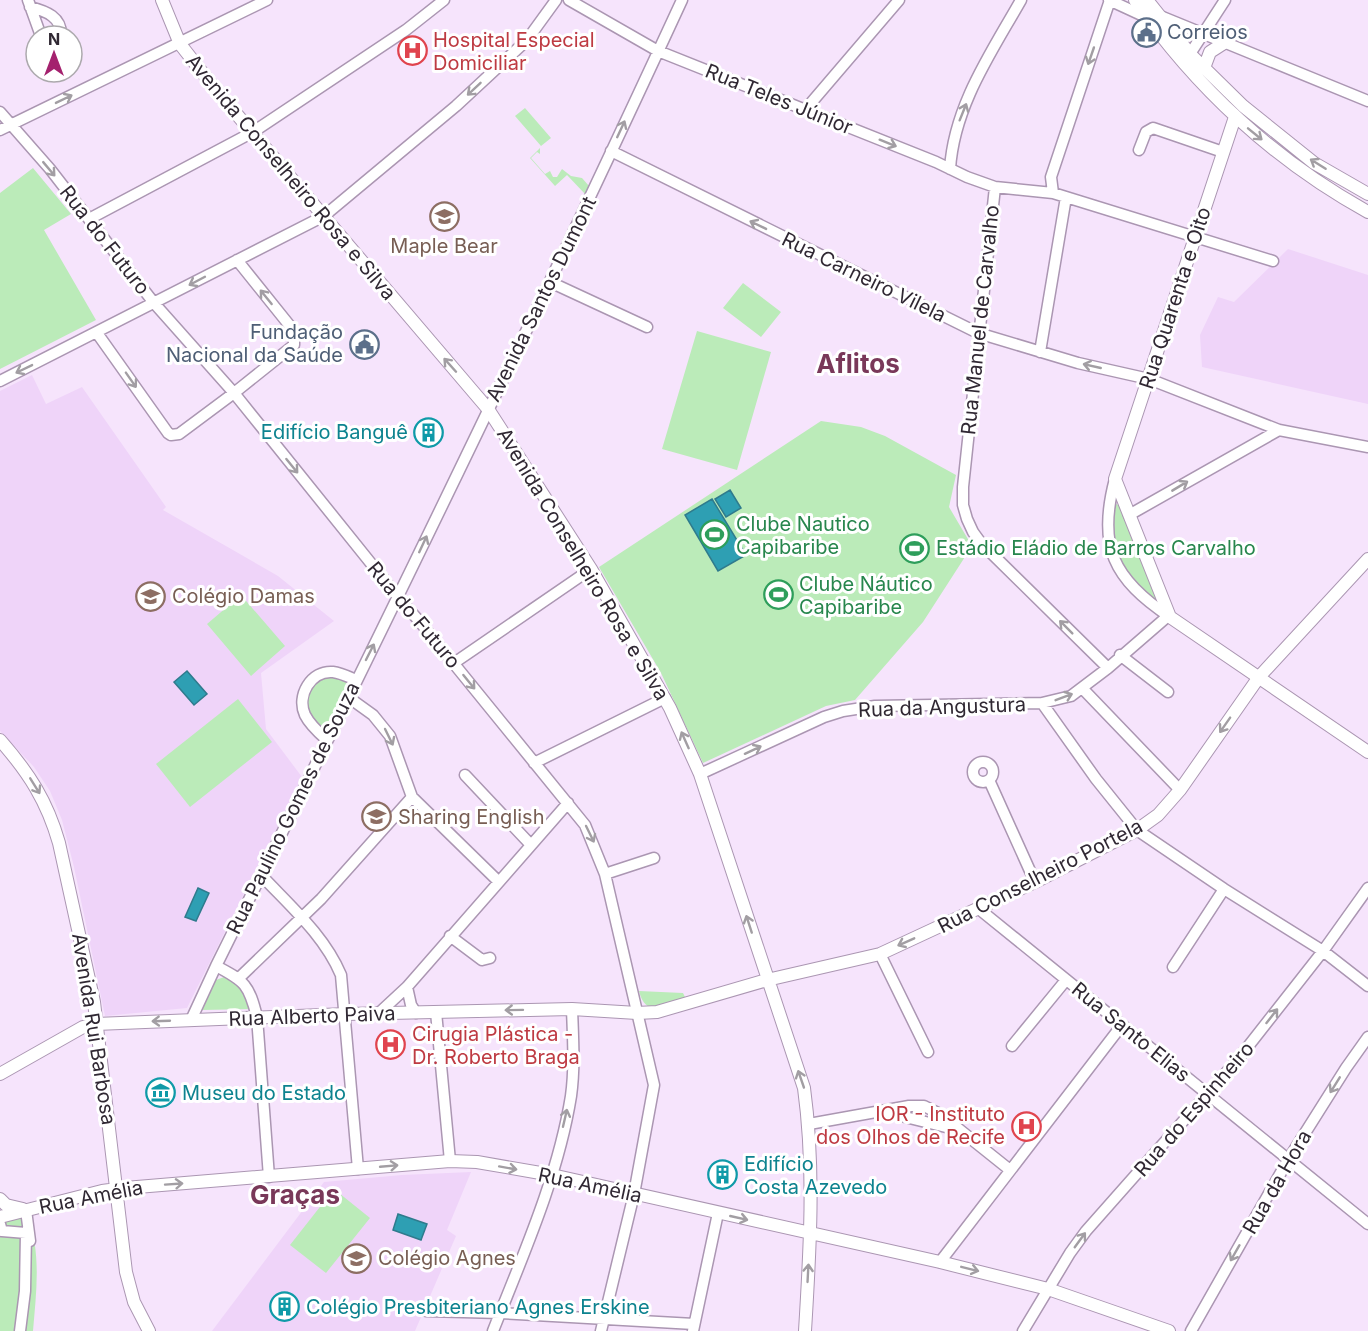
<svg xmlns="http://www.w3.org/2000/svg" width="1368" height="1331" font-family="Inter,sans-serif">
<rect width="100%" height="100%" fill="#f6e4fc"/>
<!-- built -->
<path fill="#efd4f9" d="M 1288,249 L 1368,275 L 1368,404 L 1202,367 L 1200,335 L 1218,297 L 1234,302 Z
M 32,375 L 46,404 L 82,387 L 166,507 L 163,510 L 278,576 L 334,621 L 261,673 L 266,729 L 302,777 L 187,1008 L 105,1016 L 74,867 L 62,820 L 50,791 L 34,767 L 0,731 L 0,391 Z
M 471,1172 L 447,1230 L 456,1236 L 415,1331 L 212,1331 L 324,1182 L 402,1175 Z"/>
<!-- green -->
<path fill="#bbebb9" d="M 525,108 L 551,138 L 541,146 L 515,116 Z
M 540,148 L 540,154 L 537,152 L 531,158 L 545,174 L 550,171 L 553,177 L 557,177 L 562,169 L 571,176 L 582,178 L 589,186 L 585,194 L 567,175 L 555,186 L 530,158 Z
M 33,168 L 71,214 L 44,230 L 96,320 L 0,369 L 0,193 Z
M 743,283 L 781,312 L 761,337 L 723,308 Z
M 697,331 L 771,352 L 737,470 L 662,449 Z
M 821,421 L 861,427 L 885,436 L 956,475 L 949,507 L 972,546 L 923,622 L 855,700 L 826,706 L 703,763 L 661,673 L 599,567 Z
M 1115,504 L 1120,505 L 1162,605 C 1125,588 1104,544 1115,504 Z
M 241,595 L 285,646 L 251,676 L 207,624 Z
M 328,677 L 338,677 L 349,682 L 350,685 L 327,731 L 324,731 C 309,720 300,697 315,683 C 318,680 324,678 328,677 Z
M 238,699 L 272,742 L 190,807 L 156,764 Z
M 224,977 L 240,983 L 252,1009 L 202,1010 L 216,980 Z
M 639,991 L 683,993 L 686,999 C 666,1006 646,1019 639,991 Z
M 334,1189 L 370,1218 L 326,1273 L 290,1245 Z
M 27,1216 C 42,1251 36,1294 33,1331 L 0,1331 L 0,1222 Z"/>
<!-- water -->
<path fill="#2e9fb3" stroke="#2f7b8d" stroke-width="1.5" d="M 730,490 L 741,508 L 726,517 L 715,499 Z
M 712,499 L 746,555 L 718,571 L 685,515 Z
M 187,671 L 207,694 L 194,705 L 174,682 Z
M 198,888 L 209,893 L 196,921 L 185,917 Z
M 398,1214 L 427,1224 L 421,1240 L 393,1230 Z"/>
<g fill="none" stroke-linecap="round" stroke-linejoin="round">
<defs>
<path id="minor" d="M 28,0 L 41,36
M 569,0 L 658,51 L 936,162 L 967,177 L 995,187 L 1053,193 L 1273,261
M 1109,0 L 1148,18
M 30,7 C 46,11 62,17 61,36
M 1160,16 L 1368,101
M 1186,60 L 1225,0
M 805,110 L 899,0
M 0,112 L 50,169 L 154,303 L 234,393 L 398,597 L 420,622 L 585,825 L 605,874 L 654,1085 L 634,1194 L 601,1331
M 0,130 L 267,0
M 1139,150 L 1146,132 L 1153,128 L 1223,152
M 611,151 L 978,333 L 1078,363 L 1149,379 L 1279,430 L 1368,447
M 950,169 C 954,106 991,53 1021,0
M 995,187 L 963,487 L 963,505 L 967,519 L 973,532 L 981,543 L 1108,668
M 1053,193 L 1051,177 L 1110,0
M 89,219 L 253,132 L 406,30 L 444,0
M 550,282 L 647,327
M 97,333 L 168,433 L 171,435 L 179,434 L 234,393 L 294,345 L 294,333 L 290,326 L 237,260
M 1040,352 L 1066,197
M 0,381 L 324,216 L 456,106 L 527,40 L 556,0
M 1115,479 C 1097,546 1113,579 1170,617
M 1129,515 L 1279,430
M 1120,655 L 1168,692
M 454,663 L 591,569
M 1082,688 L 1180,790
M 348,697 L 373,715 L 390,736 L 412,797 L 498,881
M 1042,703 L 1096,779 L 1137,830 L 1224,889 L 1323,951 L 1368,986
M 327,740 C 319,733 310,725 305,715 C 296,696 311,670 333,672 C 341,673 349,677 356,680
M973 772a10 10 0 1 1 20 0a10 10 0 1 1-20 0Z
M 534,763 L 665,698
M 700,774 L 824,717 L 843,711 L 875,706 L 1042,703 L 1071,696 L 1108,668 L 1168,616
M 465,775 L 531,845
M 989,780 L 1035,882
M 605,874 L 654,858
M 261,875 C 290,906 324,935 341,975 L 358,1169
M 979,909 L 1368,1224
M 450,936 L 482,960 L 490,958
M 880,954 L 928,1052
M 216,966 C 245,981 249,985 257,1017 L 269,1177
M 1173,967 L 1224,889
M 239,978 L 321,899 L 412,797
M 407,987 L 411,1005 L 416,1013
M 436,1012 L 450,1161
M 379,1013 L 407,987 L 568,803
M 191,1020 L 216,966 C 375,646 532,325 682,0
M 1012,1046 L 1066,980
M 885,1112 L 958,1130
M 809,1124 L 909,1106 L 924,1106 L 940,1114 L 1010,1170
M 26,1210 L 30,1241
M 0,1224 L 2,1231 L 26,1233 L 25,1291 L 20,1331
M 940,1262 L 1122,1025
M 426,1311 L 500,1313 L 694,1324
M 493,1331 C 523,1255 558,1177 571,1096 C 575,1067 573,1037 572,1009
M 693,1331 L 718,1213
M 1023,1331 L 1070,1253 L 1086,1231 L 1239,1058 L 1323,951 L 1368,888
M 1191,1331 L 1288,1160 L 1346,1068 L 1368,1037"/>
<path id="major" d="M 162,0 L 180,44 L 216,90 L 488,409 L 591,569 L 670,708 L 700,774 L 804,1088 C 815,1168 810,1250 805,1331
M 1135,0 C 1195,87 1275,161 1368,212
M 1147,0 L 1191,55 L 1243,106 L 1314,163 L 1368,194
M 1204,68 L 1210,52 L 1224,43
M 1235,117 L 1115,479 L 1170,617 L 1368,752
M 0,740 C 29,773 47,801 59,843 L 94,1002 L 126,1272 L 134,1302 L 149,1331
M 0,1074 L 83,1027 L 96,1024 L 346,1014 L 572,1009 L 637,1013 L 657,1012 L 767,980 L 880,954 L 1035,882 L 1137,830 L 1158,815 L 1180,790 L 1259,677 L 1368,559
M 0,1199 L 6,1205 L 23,1209
M 0,1217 L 102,1191 L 125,1188 L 450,1161 L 477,1162 L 552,1175 L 940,1262 L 1048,1289 L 1169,1331"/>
</defs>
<!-- minor casing -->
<use href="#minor" stroke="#ab96b2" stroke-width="13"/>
<!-- major casing -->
<use href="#major" stroke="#ab96b2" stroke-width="14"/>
<!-- minor -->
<use href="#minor" stroke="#fff" stroke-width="10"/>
<!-- major -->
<use href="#major" stroke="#fff" stroke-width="12"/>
</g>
<!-- one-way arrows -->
<defs><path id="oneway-shaft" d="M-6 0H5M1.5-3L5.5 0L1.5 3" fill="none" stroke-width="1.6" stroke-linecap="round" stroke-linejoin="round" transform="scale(1.5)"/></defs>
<g stroke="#a29ea3">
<use href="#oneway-shaft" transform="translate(1091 56) rotate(109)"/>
<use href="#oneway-shaft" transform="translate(474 89) rotate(137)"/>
<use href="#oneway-shaft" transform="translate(64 99) rotate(-26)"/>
<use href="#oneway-shaft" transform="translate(963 112) rotate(-68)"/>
<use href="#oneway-shaft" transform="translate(621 129) rotate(-65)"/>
<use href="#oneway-shaft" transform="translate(1255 134) rotate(39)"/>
<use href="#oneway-shaft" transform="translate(888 143) rotate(22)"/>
<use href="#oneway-shaft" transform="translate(1318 164) rotate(-148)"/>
<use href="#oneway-shaft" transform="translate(49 169) rotate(50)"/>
<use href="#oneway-shaft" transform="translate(758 225) rotate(-154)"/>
<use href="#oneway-shaft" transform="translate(197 281) rotate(152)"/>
<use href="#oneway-shaft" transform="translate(266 297) rotate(-129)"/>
<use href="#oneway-shaft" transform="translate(450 365) rotate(-132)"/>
<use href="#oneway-shaft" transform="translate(1092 366) rotate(-167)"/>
<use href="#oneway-shaft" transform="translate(24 369) rotate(154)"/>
<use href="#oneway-shaft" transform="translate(131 380) rotate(55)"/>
<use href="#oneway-shaft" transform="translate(292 466) rotate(51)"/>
<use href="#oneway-shaft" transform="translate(1180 486) rotate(-31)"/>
<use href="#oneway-shaft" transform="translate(423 544) rotate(-65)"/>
<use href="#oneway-shaft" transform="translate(1066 627) rotate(-135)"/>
<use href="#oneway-shaft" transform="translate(370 652) rotate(-63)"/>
<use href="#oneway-shaft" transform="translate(469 682) rotate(51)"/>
<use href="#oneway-shaft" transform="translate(1064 697) rotate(-21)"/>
<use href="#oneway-shaft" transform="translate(1225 725) rotate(125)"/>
<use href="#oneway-shaft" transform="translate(389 737) rotate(64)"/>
<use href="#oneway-shaft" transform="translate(685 740) rotate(-114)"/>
<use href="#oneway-shaft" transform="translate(753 750) rotate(-25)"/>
<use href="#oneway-shaft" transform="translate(35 786) rotate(58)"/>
<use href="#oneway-shaft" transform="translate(590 834) rotate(64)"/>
<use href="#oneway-shaft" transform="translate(749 924) rotate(-108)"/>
<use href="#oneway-shaft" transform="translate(906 942) rotate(156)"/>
<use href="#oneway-shaft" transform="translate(514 1010) rotate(179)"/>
<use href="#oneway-shaft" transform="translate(1272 1016) rotate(-52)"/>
<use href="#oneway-shaft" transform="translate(161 1021) rotate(178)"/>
<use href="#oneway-shaft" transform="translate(801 1079) rotate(-109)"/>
<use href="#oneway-shaft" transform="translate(1335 1085) rotate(122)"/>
<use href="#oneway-shaft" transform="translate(565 1118) rotate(-77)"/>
<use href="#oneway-shaft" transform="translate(389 1166) rotate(-5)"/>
<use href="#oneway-shaft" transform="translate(508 1168) rotate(10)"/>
<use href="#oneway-shaft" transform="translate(174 1184) rotate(-4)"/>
<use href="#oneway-shaft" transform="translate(739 1218) rotate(13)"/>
<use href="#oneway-shaft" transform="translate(1080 1240) rotate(-54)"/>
<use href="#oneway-shaft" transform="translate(1235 1253) rotate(120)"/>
<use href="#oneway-shaft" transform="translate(970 1269) rotate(14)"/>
<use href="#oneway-shaft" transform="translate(808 1273) rotate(-87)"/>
</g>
<!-- icons -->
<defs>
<symbol id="civic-ring" viewBox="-11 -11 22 22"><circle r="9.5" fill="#fff" stroke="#5c6f8a" stroke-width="1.5"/><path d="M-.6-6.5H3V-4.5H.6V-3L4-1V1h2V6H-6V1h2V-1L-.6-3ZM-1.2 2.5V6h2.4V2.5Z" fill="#5c6f8a"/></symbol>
<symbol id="hospital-ring" viewBox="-11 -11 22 22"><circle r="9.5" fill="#fff" stroke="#e0444e" stroke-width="1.5"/><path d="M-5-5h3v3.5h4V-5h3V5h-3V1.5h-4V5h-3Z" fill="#e0444e"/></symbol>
<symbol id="school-ring" viewBox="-11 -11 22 22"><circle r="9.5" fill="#fff" stroke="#8d6e63" stroke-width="1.5"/><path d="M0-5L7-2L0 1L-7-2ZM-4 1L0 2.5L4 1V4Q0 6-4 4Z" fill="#8d6e63"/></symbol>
<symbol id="building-ring" viewBox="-11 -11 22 22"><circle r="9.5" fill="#fff" stroke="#0f9aa8" stroke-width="1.5"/><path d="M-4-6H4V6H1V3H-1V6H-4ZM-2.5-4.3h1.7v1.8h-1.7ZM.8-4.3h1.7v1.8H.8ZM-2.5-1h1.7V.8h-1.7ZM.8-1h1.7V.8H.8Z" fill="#0f9aa8"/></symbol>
<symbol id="stadium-ring" viewBox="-11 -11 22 22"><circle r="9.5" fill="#fff" stroke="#2e9e5b" stroke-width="1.5"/><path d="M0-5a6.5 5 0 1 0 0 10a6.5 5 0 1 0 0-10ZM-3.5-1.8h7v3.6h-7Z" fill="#2e9e5b"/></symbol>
<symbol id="museum-ring" viewBox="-11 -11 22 22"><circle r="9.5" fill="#fff" stroke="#0f9aa8" stroke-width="1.5"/><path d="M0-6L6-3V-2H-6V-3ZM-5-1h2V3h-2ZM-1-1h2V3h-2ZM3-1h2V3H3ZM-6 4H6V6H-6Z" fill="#0f9aa8"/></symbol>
</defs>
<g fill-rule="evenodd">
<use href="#civic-ring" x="1130" y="16" width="33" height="33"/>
<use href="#hospital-ring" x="396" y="34" width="33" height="33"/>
<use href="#school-ring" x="428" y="200" width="33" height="33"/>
<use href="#civic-ring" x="348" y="328" width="33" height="33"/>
<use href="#building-ring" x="412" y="416" width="33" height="33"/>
<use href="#stadium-ring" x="698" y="518" width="33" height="33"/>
<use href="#stadium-ring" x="898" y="532" width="33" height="33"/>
<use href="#stadium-ring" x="762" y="578" width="33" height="33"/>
<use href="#school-ring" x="134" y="580" width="33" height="33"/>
<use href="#school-ring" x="360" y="800" width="33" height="33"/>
<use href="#hospital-ring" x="374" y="1028" width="33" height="33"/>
<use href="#museum-ring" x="144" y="1076" width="33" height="33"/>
<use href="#hospital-ring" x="1010" y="1110" width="33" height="33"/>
<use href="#building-ring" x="706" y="1158" width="33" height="33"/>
<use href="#school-ring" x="340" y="1242" width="33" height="33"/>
<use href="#building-ring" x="268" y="1290" width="33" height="33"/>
</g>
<g text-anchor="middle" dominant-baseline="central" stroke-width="6" stroke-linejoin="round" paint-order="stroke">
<!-- service labels -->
<g font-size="20" fill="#4e5e75" stroke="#fff" text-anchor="start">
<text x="1167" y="32">Correios</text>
<text x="343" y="332" text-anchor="end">Fundação<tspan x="343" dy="23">Nacional da Saúde</tspan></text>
</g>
<!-- health labels -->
<g font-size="20" fill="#be3a42" stroke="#fff" text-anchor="start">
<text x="433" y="40">Hospital Especial<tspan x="433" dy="23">Domiciliar</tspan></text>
<text x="412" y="1034">Cirugia Plástica -<tspan x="412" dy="23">Dr. Roberto Braga</tspan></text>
<text x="1005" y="1114" text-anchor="end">IOR - Instituto<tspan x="1005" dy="23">dos Olhos de Recife</tspan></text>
</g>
<!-- street labels -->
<g font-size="20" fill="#302833" stroke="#fff">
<text transform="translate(779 99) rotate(22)">Rua Teles Júnior</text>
<text transform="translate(291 177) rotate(50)">Avenida Conselheiro Rosa e Silva</text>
<text transform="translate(105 240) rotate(52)">Rua do Futuro</text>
<text transform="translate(864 277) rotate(26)">Rua Carneiro Vilela</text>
<text transform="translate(1175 298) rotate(-72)">Rua Quarenta e Oito</text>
<text transform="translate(541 299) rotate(-64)">Avenida Santos Dumont</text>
<text transform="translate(980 320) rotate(-84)">Rua Manuel de Carvalho</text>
<text transform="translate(583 564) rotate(59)">Avenida Conselheiro Rosa e Silva</text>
<text transform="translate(414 615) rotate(50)">Rua do Futuro</text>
<text transform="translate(942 707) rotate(-2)">Rua da Angustura</text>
<text transform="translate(293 808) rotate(-64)">Rua Paulino Gomes de Souza</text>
<text transform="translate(1040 876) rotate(-27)">Rua Conselheiro Portela</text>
<text transform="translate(312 1016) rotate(-2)">Rua Alberto Paiva</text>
<text transform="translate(94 1029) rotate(81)">Avenida Rui Barbosa</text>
<text transform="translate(1131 1032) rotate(39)">Rua Santo Elias</text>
<text transform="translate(1194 1109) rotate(-49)">Rua do Espinheiro</text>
<text transform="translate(1277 1182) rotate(-60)">Rua da Hora</text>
<text transform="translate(590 1185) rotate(12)">Rua Amélia</text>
<text transform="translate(91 1197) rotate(-11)">Rua Amélia</text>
</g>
<!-- education labels -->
<g font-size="20" fill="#785e54" stroke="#fff" text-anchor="start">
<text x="444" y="246" text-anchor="middle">Maple Bear</text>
<text x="172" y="596">Colégio Damas</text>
<text x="398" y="817">Sharing English</text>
<text x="378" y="1258">Colégio Agnes</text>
</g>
<!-- culture labels -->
<g font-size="20" fill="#0d838f" stroke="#fff" text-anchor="start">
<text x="408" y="432" text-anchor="end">Edifício Banguê</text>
<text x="182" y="1093">Museu do Estado</text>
<text x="744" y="1164">Edifício<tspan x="744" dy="23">Costa Azevedo</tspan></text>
<text x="306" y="1307">Colégio Presbiteriano Agnes Erskine</text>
</g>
<!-- leisure labels -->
<g font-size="20" fill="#27864d" stroke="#fff" text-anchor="start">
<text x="736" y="524">Clube Nautico<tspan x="736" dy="23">Capibaribe</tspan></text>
<text x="936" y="548">Estádio Eládio de Barros Carvalho</text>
<text x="799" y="584">Clube Náutico<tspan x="799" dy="23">Capibaribe</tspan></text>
</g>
<!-- district labels -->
<g font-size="26" font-weight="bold" fill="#793859" stroke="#fff">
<text x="858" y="363">Aflitos</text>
<text x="295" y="1194">Graças</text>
</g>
</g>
<!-- north arrow -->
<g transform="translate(54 54)"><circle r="28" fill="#ffffff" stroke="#aca9ad" stroke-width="1.5"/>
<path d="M0-4.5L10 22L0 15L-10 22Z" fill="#a4216e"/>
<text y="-9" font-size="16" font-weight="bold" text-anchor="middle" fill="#302833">N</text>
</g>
</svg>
